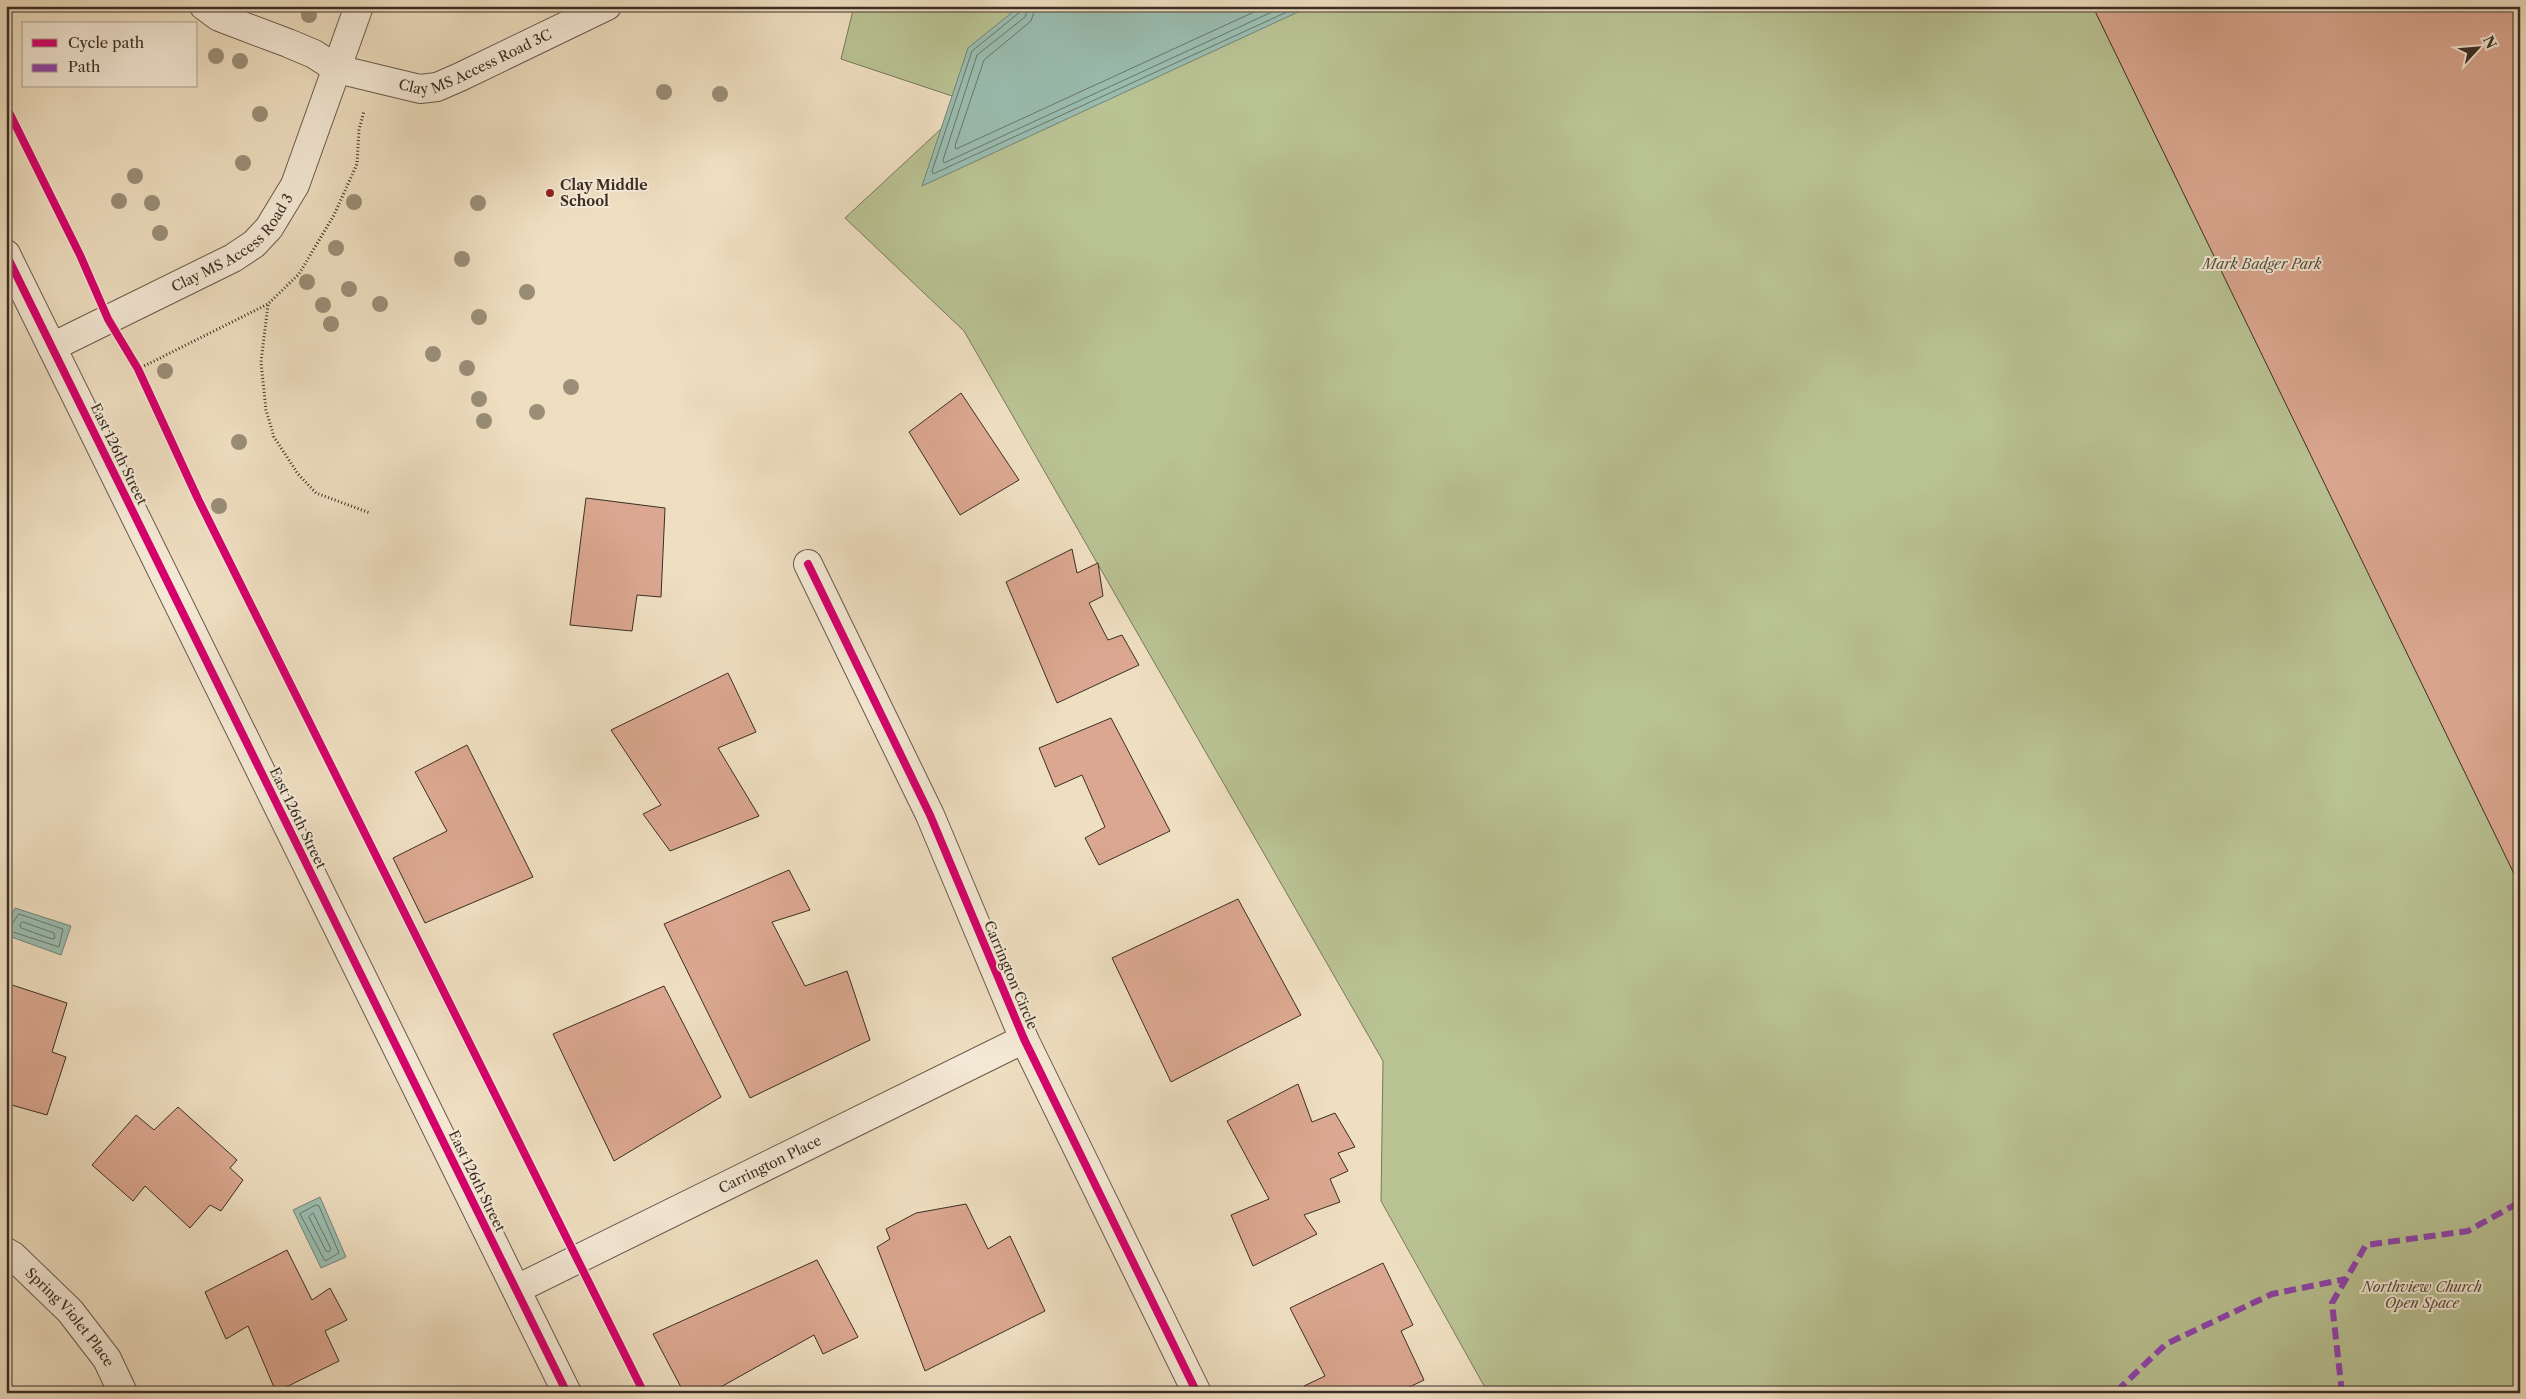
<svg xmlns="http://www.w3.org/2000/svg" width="2526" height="1399" font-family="'Libre Caslon Text',serif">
<rect width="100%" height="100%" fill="#efdfc1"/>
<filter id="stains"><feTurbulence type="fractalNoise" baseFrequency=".004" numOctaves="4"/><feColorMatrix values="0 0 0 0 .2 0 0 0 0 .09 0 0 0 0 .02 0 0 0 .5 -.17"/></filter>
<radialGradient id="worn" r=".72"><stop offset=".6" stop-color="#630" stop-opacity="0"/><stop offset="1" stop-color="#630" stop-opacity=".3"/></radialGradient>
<!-- green -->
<path fill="#b9c293" stroke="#7a785c" d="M 854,6 L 2520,6 L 2520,1393 L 1488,1393 L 1381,1201 L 1383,1061 L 964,331 L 845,218 L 970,102 L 841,59 Z"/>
<!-- water -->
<path fill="#9abdb0" stroke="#748478" d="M 1020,6 L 1311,6 L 922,186 L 968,48 Z
M 15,908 L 71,926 L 61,955 L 6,935 L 6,927 Z
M 320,1197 L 346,1257 L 321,1268 L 293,1210 Z"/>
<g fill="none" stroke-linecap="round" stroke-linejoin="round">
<!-- shore -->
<path stroke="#6a766a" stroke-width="1" d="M 1022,6 L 1020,12 L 972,51 L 932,171 L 933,174 L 1300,6
M 1029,6 L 1025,17 L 977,55 L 943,160 L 944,163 L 1285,6
M 1036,6 L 1031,21 L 984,60 L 955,146 L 956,149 L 1267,6
M 19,914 L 63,929 L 59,947 L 10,931 L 10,928 Z
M 23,922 L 54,933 L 55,938 L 52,939 L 21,928 L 20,925 Z
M 316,1205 L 319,1206 L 339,1253 L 325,1261 L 300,1214 Z
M 313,1213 L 331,1249 L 329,1252 L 326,1251 L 309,1217 Z"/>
</g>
<!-- building -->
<path fill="#dba790" stroke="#3b2e25" d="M 2520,6 L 2520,886 L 2093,7 Z
M 961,393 L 1019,480 L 960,515 L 909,432 Z
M 586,498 L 665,508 L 661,597 L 637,595 L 632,631 L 570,625 Z
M 1072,549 L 1077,573 L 1098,563 L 1103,596 L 1089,603 L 1108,640 L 1122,635 L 1139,665 L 1057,703 L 1006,582 Z
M 728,673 L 756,732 L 718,748 L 759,816 L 670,851 L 643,814 L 661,805 L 611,730 Z
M 1111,718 L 1170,831 L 1099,865 L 1085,838 L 1105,827 L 1082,775 L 1055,787 L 1039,748 Z
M 467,745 L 533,877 L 425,923 L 393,858 L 447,831 L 415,772 Z
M 789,870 L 810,910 L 772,922 L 805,986 L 847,971 L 870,1040 L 750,1098 L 664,924 Z
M 1238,899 L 1301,1015 L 1171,1082 L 1112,958 Z
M 6,983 L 67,1003 L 52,1052 L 66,1057 L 47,1115 L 8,1104 L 11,1087 L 6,1086 Z
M 664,986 L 721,1097 L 614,1161 L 553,1034 Z
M 1298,1084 L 1312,1122 L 1335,1113 L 1355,1147 L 1338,1153 L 1348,1171 L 1330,1179 L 1340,1202 L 1304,1215 L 1317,1234 L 1253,1266 L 1231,1215 L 1269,1199 L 1227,1121 Z
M 178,1107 L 237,1160 L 230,1168 L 243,1180 L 221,1211 L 210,1205 L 190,1228 L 145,1186 L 133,1201 L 92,1165 L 136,1115 L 154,1130 Z
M 966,1204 L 988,1249 L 1010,1236 L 1045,1311 L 925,1371 L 877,1247 L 890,1239 L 886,1229 L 916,1213 Z
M 287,1250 L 312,1300 L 330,1288 L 347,1320 L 325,1331 L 339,1361 L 276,1392 L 248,1326 L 226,1339 L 205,1292 Z
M 817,1260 L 858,1337 L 823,1354 L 814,1335 L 710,1393 L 684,1393 L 653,1334 Z
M 1383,1263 L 1413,1325 L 1401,1331 L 1424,1380 L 1397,1393 L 1308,1393 L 1304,1386 L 1325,1376 L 1290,1308 Z"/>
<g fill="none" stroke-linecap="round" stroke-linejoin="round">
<defs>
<g id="minor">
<path id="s1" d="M 204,6 L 219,17 L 288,43 L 314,54 L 337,69 L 420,89 L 437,87 L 460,77 L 607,6"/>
<path d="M 6,254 L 567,1393"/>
<path id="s2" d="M 52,347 L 233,258 L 254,244 L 269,228 L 295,185 L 359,6"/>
<path d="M 808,564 L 930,815 L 1024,1039 L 1197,1393"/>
<path id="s3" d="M 6,1252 L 13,1256 L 70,1311 L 107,1359 L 123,1393"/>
<path id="s4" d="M 517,1289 L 1024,1039"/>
</g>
</defs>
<!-- minor casing -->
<use href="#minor" stroke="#685a4c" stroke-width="30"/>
<!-- path -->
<path stroke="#3b2e25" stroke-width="3" stroke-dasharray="1 2.5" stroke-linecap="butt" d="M 268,305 L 261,362 L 266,410 L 274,437 L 298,474 L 316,493 L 370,513
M 138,369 L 268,304 L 299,274 L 334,215 L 357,164 L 359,130 L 364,111"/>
<!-- minor -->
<use href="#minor" stroke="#f5ead7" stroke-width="28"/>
<!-- quiet -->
<path stroke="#8e44ad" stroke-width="6" stroke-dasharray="12 6" stroke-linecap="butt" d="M 2122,1393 L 2121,1387 L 2166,1344 L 2272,1294 L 2346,1279
M 2342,1393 L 2332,1303 L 2366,1245 L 2468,1231 L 2520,1202"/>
<defs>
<path id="cycleway" d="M 6,106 L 80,255 L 108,319 L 138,369 L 198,499 L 644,1393
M 6,254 L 567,1393
M 808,564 L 930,815 L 1024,1039 L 1197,1393"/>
</defs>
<!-- cycleway casing -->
<use href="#cycleway" stroke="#f5ead7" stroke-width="11"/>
<!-- cycleway -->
<use href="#cycleway" stroke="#d6006c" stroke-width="8"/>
</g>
<!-- trees -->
<g fill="#9a8e77">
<circle cx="309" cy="15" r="8"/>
<circle cx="216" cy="56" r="8"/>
<circle cx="240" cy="61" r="8"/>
<circle cx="664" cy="92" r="8"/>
<circle cx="720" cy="94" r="8"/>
<circle cx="260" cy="114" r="8"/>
<circle cx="243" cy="163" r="8"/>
<circle cx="135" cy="176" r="8"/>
<circle cx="119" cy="201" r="8"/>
<circle cx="354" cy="202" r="8"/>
<circle cx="152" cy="203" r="8"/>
<circle cx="478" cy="203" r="8"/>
<circle cx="160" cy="233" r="8"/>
<circle cx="336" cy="248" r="8"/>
<circle cx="462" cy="259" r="8"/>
<circle cx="307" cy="282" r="8"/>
<circle cx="349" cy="289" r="8"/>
<circle cx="527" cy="292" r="8"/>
<circle cx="380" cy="304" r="8"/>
<circle cx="323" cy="305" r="8"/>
<circle cx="479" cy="317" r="8"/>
<circle cx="331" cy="324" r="8"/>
<circle cx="433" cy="354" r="8"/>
<circle cx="467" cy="368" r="8"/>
<circle cx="165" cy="371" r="8"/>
<circle cx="571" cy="387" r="8"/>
<circle cx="479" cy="399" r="8"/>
<circle cx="537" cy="412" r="8"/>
<circle cx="484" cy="421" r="8"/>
<circle cx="239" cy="442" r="8"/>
<circle cx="219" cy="506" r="8"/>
</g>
<!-- markers -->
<circle fill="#8f2418" stroke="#f5ead7" stroke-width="2" cx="550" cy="193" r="5"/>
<g text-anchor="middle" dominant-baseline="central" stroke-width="4" stroke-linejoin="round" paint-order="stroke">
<!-- street labels -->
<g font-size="14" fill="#3b2e25" stroke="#f5ead7">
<text stroke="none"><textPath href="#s1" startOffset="294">Clay MS Access Road 3C</textPath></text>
<text stroke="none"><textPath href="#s2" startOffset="211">Clay MS Access Road 3</textPath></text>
<text transform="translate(119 454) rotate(64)">East 126th Street</text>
<text transform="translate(298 818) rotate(64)">East 126th Street</text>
<text transform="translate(1011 975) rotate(67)">Carrington Circle</text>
<text stroke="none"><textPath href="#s4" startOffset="282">Carrington Place</textPath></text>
<text transform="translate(477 1181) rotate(64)">East 126th Street</text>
<text stroke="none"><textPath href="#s3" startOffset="92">Spring Violet Place</textPath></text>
</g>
<!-- poi labels -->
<g font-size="14" font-weight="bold" fill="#3b2e25" stroke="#f5ead7" text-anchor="start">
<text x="560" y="185">Clay Middle<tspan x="560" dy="16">School</tspan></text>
</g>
<!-- park labels -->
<g font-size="14" font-style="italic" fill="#544c3b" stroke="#f5ead7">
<text x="2262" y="264">Mark Badger Park</text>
<text x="2422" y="1287">Northview Church<tspan x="2422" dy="16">Open Space</tspan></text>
</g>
</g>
<!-- margin -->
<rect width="2526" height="1399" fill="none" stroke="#efdfc1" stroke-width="25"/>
<rect x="8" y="8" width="2511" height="1384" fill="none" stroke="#3b2e25" stroke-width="2.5"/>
<rect x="12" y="12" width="2501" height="1374" fill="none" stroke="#3b2e25"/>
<!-- legend -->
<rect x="22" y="22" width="175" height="65" fill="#f5ead7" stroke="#ab9f90"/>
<rect x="32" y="39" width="25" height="8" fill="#d6006c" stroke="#ab9f90"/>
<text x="68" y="48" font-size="15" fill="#3b2e25">Cycle path</text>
<rect x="32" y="64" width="25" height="8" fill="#8e44ad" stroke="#ab9f90"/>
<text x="68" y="72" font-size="15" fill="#3b2e25">Path</text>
<!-- north arrow -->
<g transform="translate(2478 48) rotate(64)" stroke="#f5ead7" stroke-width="4" paint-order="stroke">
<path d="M0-4L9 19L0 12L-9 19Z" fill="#3b2e25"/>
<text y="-8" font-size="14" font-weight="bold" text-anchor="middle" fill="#3b2e25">N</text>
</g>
<rect width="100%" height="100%" filter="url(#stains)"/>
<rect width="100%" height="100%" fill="url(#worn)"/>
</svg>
